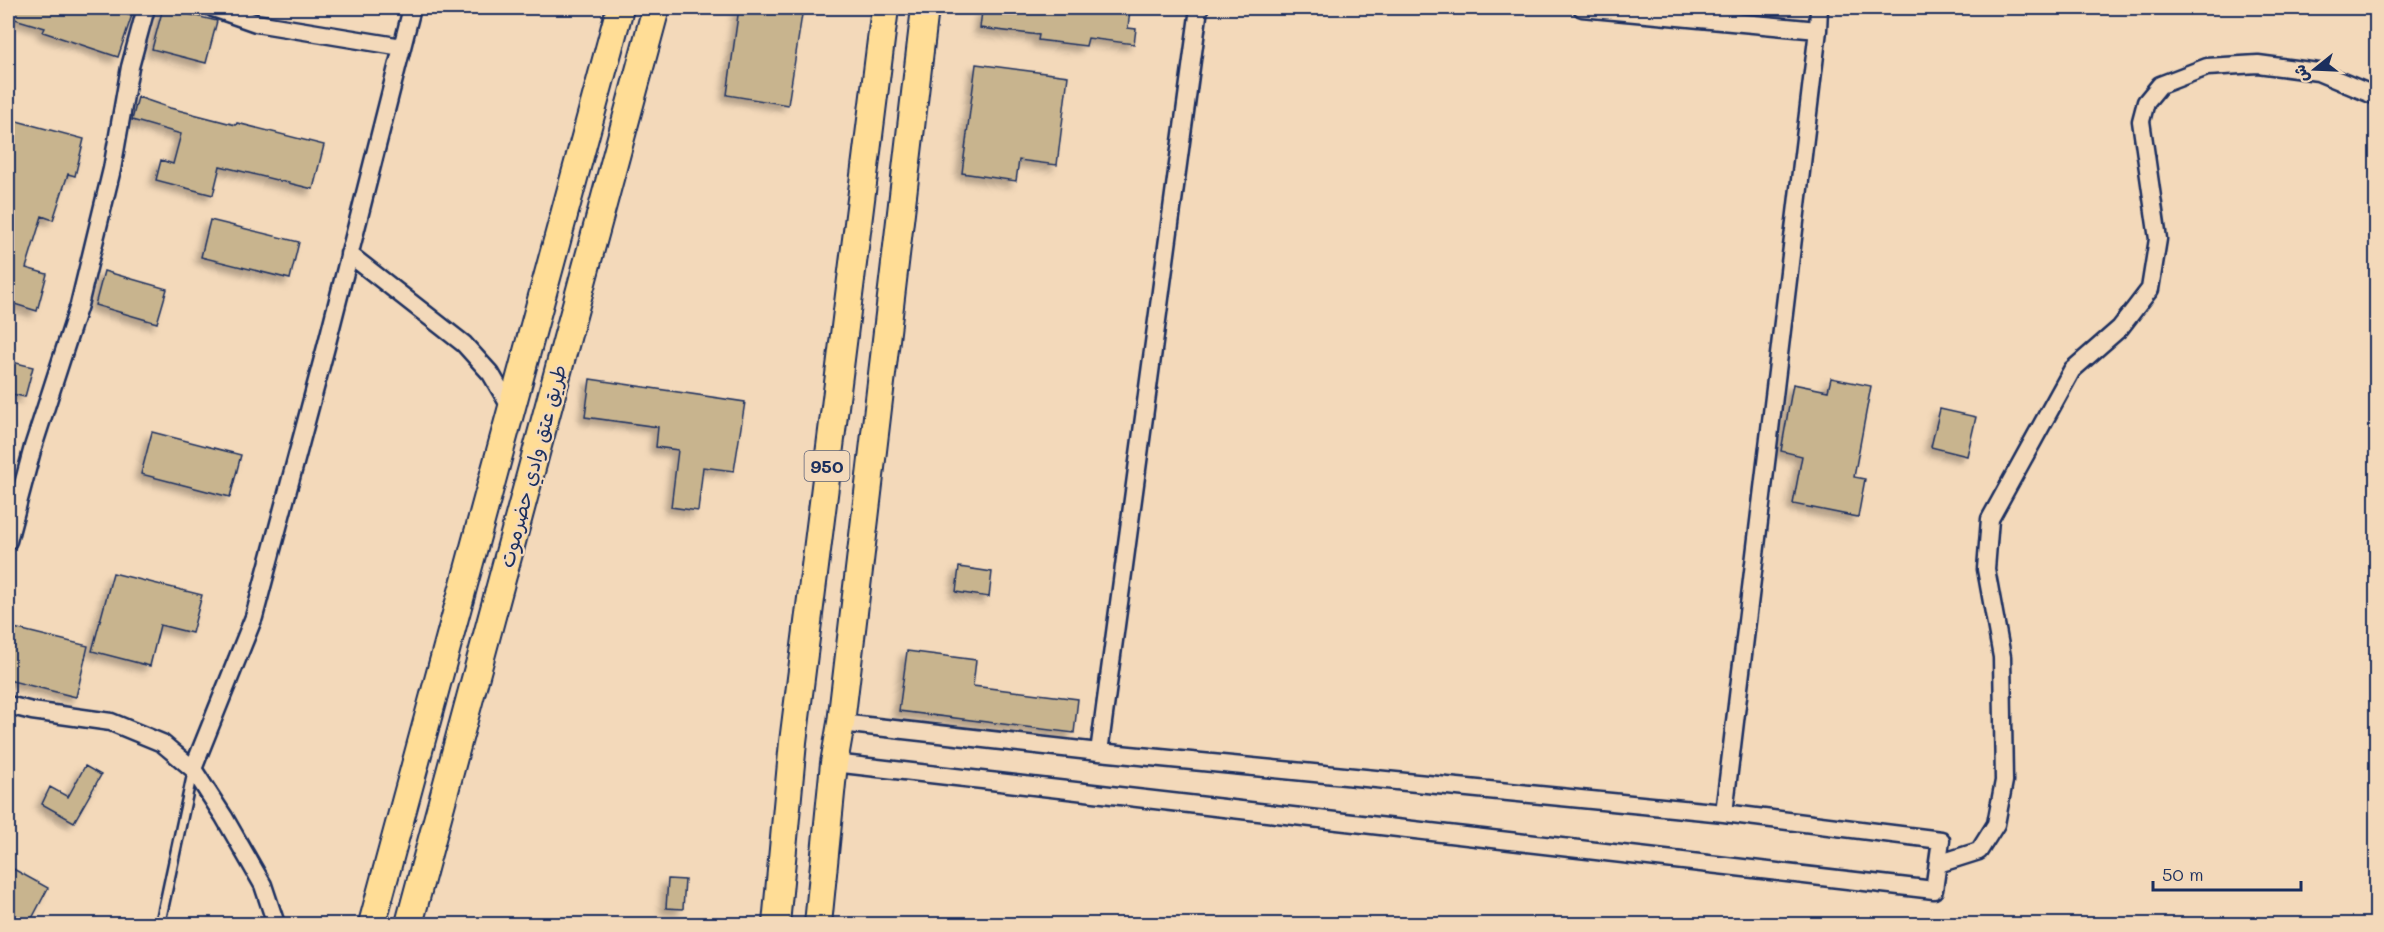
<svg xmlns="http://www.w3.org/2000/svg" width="2384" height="932" font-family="Mali,'Playpen Sans Arabic',sans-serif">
<defs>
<filter id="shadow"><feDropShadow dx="-5.5" dy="5.5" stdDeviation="3" flood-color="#0004"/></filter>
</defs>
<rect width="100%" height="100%" fill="#f3d9ba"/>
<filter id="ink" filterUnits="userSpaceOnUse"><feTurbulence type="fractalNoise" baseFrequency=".0167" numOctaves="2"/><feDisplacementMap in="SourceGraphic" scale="12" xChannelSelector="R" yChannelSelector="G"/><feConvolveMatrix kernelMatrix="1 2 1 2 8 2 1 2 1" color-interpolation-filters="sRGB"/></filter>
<g filter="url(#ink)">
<!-- building -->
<path fill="#c8b48e" stroke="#1b2f5e" stroke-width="1.5" filter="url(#shadow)" d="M 8,8 L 108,8 L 132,15 L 118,57 L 43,32 L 45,28 L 8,17 Z
M 163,8 L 217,21 L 206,63 L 152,49 Z
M 739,8 L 803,8 L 788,105 L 727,95 Z
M 1020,8 L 1108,8 L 1130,10 L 1128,28 L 1136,29 L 1134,44 L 1088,38 L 1086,46 L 1038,40 L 1039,35 L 980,28 L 982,11 L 1019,15 Z
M 976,64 L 1068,76 L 1057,165 L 1019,160 L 1016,181 L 962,173 Z
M 138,97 L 170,108 L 236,125 L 237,123 L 324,145 L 313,189 L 220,166 L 213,195 L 156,180 L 161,160 L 173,164 L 181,134 L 132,120 Z
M 13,120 L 84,139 L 75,176 L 68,174 L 53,220 L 42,216 L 26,268 L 47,274 L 37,311 L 8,302 L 8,141 Z
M 210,220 L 299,242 L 290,279 L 201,257 Z
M 104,271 L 167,289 L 157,323 L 95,305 Z
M 8,361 L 33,367 L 25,397 L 8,393 Z
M 1831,378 L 1871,386 L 1854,477 L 1865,479 L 1858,517 L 1793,504 L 1802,456 L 1781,451 L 1793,384 L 1828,391 Z
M 590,379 L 745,402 L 734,471 L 703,467 L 698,511 L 671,507 L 678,450 L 656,447 L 658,427 L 585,417 Z
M 1940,409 L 1976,417 L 1967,456 L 1931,447 Z
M 152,432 L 241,455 L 230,497 L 141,474 Z
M 959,567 L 992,572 L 989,597 L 956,592 Z
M 113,573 L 202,595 L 192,633 L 160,625 L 150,666 L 92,651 Z
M 10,627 L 88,646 L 76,697 L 8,680 L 8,637 Z
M 907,651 L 976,660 L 973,686 L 1078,699 L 1074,733 L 899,711 Z
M 85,766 L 101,775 L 74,822 L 42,804 L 50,787 L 68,797 Z
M 8,866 L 48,888 L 29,924 L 8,924 Z
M 668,879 L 685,880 L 683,909 L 666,908 Z"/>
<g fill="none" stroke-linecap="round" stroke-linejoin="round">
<defs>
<path id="lane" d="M 160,924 L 193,770"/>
<path id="street" d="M 213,8 L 256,23 L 402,47
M 1582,8 L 1818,30
M 349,254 L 464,344 L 491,374 L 512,410
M 8,541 L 33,447 L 79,305 L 112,169 L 130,67 L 146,8
M 8,705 L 32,711 L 111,722 L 162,743 L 193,769 L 224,817 L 263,885 L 276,924
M 1099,752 L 1199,8
M 834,763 L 1934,890 L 1941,840 L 1724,813 L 1099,752 L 841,723
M 193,769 L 254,617 L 326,347 L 412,8
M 1724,813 L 1818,30 L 1819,8
M 1938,864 L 1979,851 L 1996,824 L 2004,781 L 2002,657 L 1986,569 L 1990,519 L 2072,370 L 2120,328 L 2150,289 L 2158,239 L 2141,121 L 2146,102 L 2160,85 L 2207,67 L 2258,64 L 2318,72 L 2376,96"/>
<path id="primary" d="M 372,924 L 620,8
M 409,924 L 656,8
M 776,924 L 793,742 L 885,8
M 818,924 L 834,763 L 841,723 L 925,8"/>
</defs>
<!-- lane casing -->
<use href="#lane" stroke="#1b2f5e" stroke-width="13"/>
<!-- street casing -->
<use href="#street" stroke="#1b2f5e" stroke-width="21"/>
<!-- primary casing -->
<use href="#primary" stroke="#1b2f5e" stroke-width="30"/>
<!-- lane -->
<use href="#lane" stroke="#f3d9ba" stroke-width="8"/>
<!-- street -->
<use href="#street" stroke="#f3d9ba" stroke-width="16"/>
<!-- primary -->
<use href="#primary" stroke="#ffdd96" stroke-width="26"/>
</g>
</g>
<g text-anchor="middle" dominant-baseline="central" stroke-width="4.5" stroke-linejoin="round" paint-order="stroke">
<!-- shield labels -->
<rect fill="#f3d9ba" stroke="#5c627a" stroke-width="1.5" x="804.5" y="451" width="45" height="30" rx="4.5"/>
<g font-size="18" font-weight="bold" fill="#1b2f5e">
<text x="827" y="466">950</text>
</g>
<!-- street labels -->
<g font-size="20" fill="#1b2f5e" stroke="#f3d9ba">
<text transform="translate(532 466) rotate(-75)">طريق عتق وادي حضرموت</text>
</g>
</g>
<!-- margin -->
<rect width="2384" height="932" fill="none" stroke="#f3d9ba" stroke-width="30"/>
<rect x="15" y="15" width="2354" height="902" fill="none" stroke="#1b2f5e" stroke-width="2" filter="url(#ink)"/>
<!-- north arrow -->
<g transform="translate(2315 69) rotate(252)" stroke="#f3d9ba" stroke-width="4.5" paint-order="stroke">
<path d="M0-4.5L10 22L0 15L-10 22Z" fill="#1b2f5e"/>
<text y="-9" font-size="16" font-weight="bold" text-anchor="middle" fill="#1b2f5e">ش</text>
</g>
<!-- scale -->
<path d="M2153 881v9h148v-9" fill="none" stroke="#1b2f5e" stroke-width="3"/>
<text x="2162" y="881" font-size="18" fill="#1b2f5e" stroke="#f3d9ba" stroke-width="4.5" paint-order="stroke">50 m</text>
</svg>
